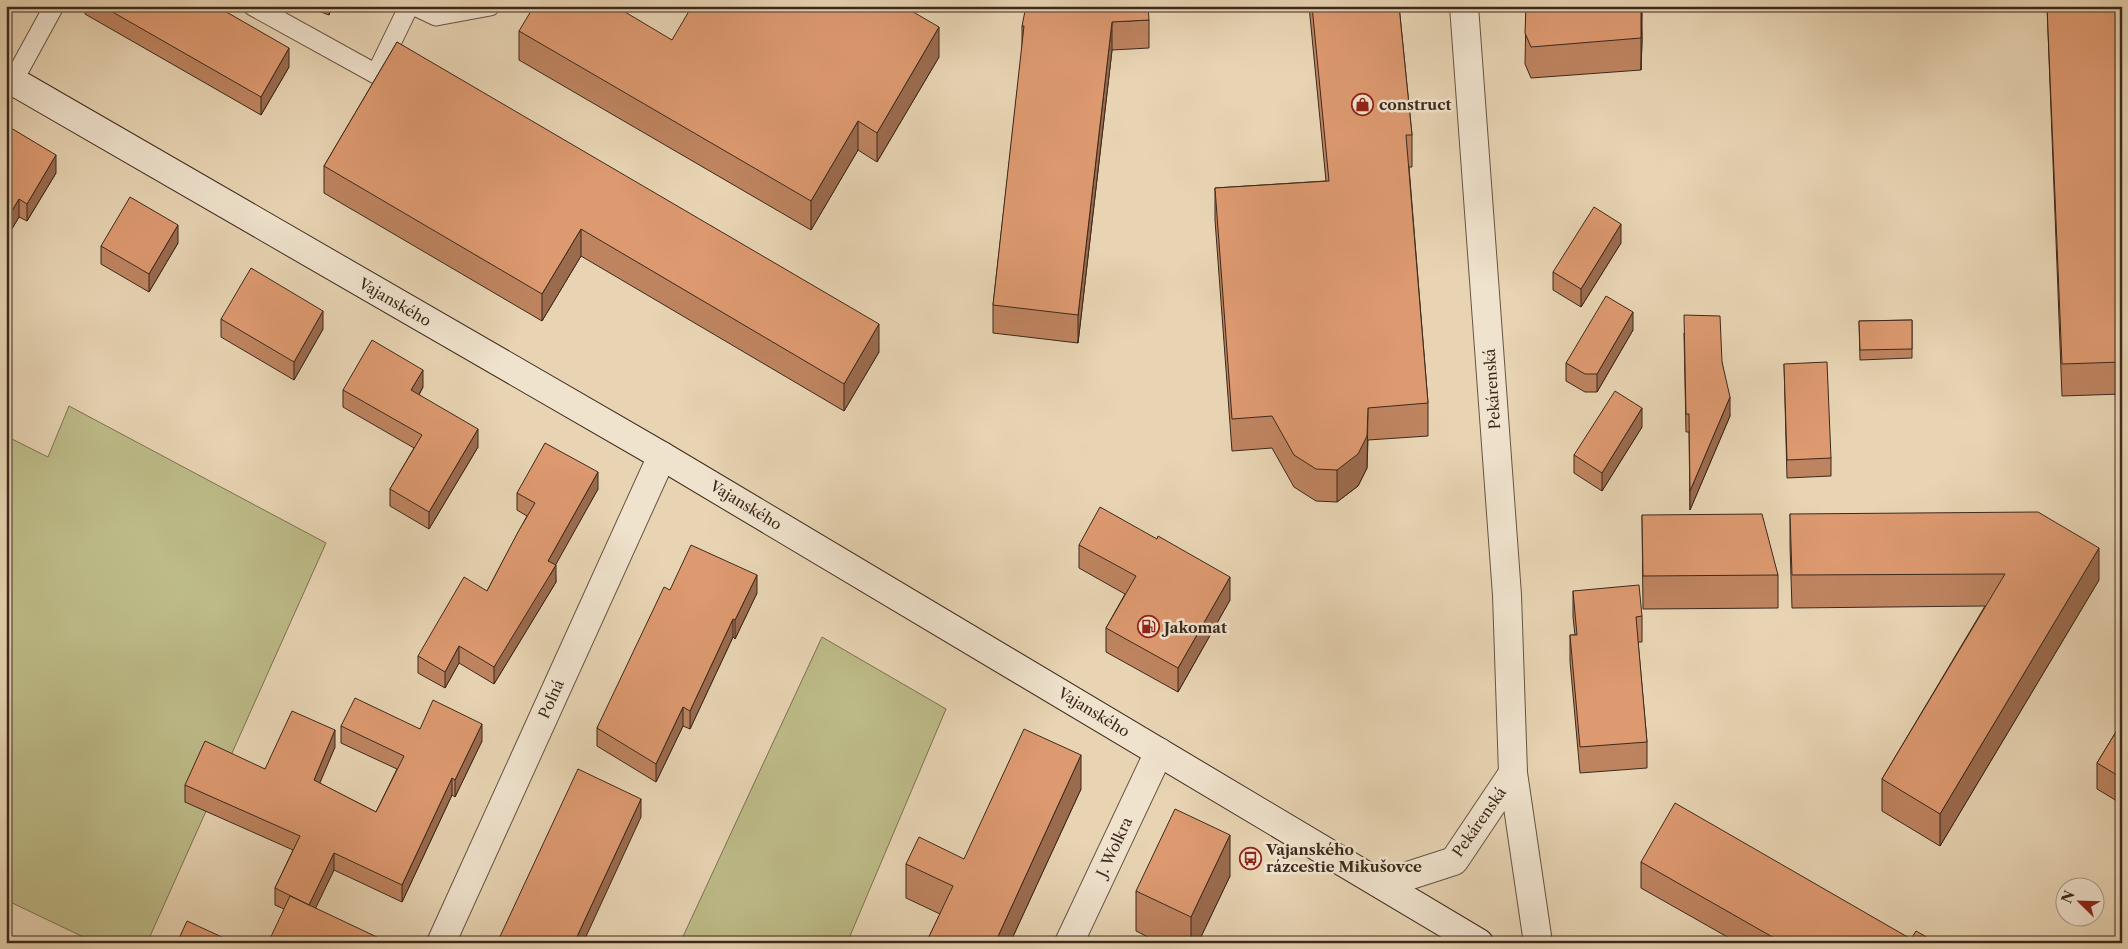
<svg xmlns="http://www.w3.org/2000/svg" width="2128" height="949" font-family="'Libre Caslon Text',serif">
<rect width="100%" height="100%" fill="#e8d4b3"/>
<filter id="stains"><feTurbulence type="fractalNoise" baseFrequency=".004" numOctaves="4"/><feColorMatrix values="0 0 0 0 .2 0 0 0 0 .09 0 0 0 0 .02 0 0 0 .5 -.17"/></filter>
<radialGradient id="worn" r=".72"><stop offset=".6" stop-color="#630" stop-opacity="0"/><stop offset="1" stop-color="#630" stop-opacity=".3"/></radialGradient>
<!-- garden -->
<path fill="#bdbb88" stroke="#7c7252" d="M 69,406 L 326,543 L 147,943 L 96,943 L 6,900 L 6,436 L 48,457 Z
M 822,637 L 946,709 L 847,943 L 680,943 Z"/>
<g fill="none" stroke-linecap="round" stroke-linejoin="round">
<defs>
<path id="service" d="M 253,6 L 376,74 L 409,6
M 415,6 L 436,16 L 490,6
M 13,81 L 54,6"/>
<path id="minor" d="M 441,943 L 662,456
M 1069,943 L 1159,752"/>
<path id="tertiary" d="M 1464,6 L 1507,595 L 1513,773 L 1538,943
M 1383,884 L 1454,861 L 1513,773"/>
<path id="secondary" d="M 6,77 L 662,456 L 1479,943"/>
</defs>
<!-- service casing -->
<use href="#service" stroke="#675442" stroke-width="21"/>
<!-- minor casing -->
<use href="#minor" stroke="#675442" stroke-width="30"/>
<!-- tertiary casing -->
<use href="#tertiary" stroke="#675442" stroke-width="30"/>
<!-- secondary casing -->
<use href="#secondary" stroke="#3c291c" stroke-width="30"/>
<!-- service -->
<use href="#service" stroke="#f0e3ce" stroke-width="19"/>
<!-- minor -->
<use href="#minor" stroke="#f0e3ce" stroke-width="28"/>
<!-- tertiary -->
<use href="#tertiary" stroke="#f0e3ce" stroke-width="28"/>
<!-- secondary -->
<use href="#secondary" stroke="#f0e3ce" stroke-width="28"/>
</g>
<!-- wall -->
<path fill="#be8460" stroke="#3c291c" d="M 85,6 L 216,6 L 289,67 L 261,115 L 85,14 Z
M 305,6 L 332,6 L 329,15 Z
M 1309,6 L 1399,6 L 1412,135 L 1412,167 L 1409,167 L 1428,403 L 1428,436 L 1368,440 L 1367,468 L 1358,486 L 1337,502 L 1316,501 L 1294,487 L 1272,448 L 1232,451 L 1215,220 L 1215,188 L 1326,181 Z
M 1524,6 L 1641,6 L 1642,40 L 1641,70 L 1531,78 L 1525,64 L 1526,12 L 1525,12 Z
M 2047,6 L 2121,6 L 2122,31 L 2122,394 L 2062,396 Z
M 1149,20 L 1149,48 L 1112,50 L 1078,343 L 993,333 L 993,305 L 1022,50 L 1022,26 Z
M 519,31 L 672,40 L 939,57 L 877,162 L 858,150 L 811,230 L 519,60 Z
M 397,42 L 879,352 L 844,411 L 581,256 L 542,321 L 324,193 L 324,166 Z
M 6,125 L 56,173 L 27,221 L 19,217 L 10,232 L 6,229 Z
M 178,243 L 149,292 L 101,264 L 101,246 Z
M 1621,243 L 1581,307 L 1553,290 L 1553,272 Z
M 221,319 L 323,329 L 294,380 L 221,337 Z
M 1912,320 L 1912,358 L 1860,360 L 1859,321 Z
M 1633,330 L 1597,392 L 1585,392 L 1566,381 L 1566,363 Z
M 1684,333 L 1722,362 L 1730,416 L 1690,510 L 1689,432 L 1686,432 Z
M 1784,364 L 1831,458 L 1831,476 L 1787,478 Z
M 423,387 L 419,395 L 478,447 L 429,529 L 390,506 L 390,489 L 414,448 L 343,407 L 343,390 Z
M 1642,427 L 1602,491 L 1574,473 L 1574,455 Z
M 598,489 L 555,565 L 556,582 L 494,684 L 459,663 L 445,688 L 418,673 L 418,656 L 487,591 L 527,516 L 517,510 L 517,493 Z
M 1790,514 L 2099,580 L 1940,846 L 1882,811 L 1882,779 L 1985,606 L 1792,608 L 1790,546 Z
M 1642,515 L 1778,575 L 1778,608 L 1643,609 Z
M 1157,539 L 1230,600 L 1178,692 L 1106,652 L 1106,628 L 1125,594 L 1079,568 L 1079,545 Z
M 670,590 L 757,593 L 735,639 L 733,637 L 690,729 L 683,726 L 656,782 L 597,746 L 597,728 Z
M 1573,591 L 1642,616 L 1642,642 L 1638,642 L 1647,742 L 1647,768 L 1580,773 L 1570,661 L 1570,635 L 1575,635 L 1573,617 Z
M 2122,722 L 2122,804 L 2097,789 L 2097,763 Z
M 341,726 L 420,729 L 482,741 L 455,797 L 452,795 L 402,902 L 334,870 L 315,908 L 379,943 L 284,909 L 275,905 L 275,888 L 293,850 L 185,802 L 185,785 L 265,769 L 335,747 L 319,783 L 376,812 L 397,769 L 341,743 Z
M 1081,789 L 1010,943 L 926,943 L 940,914 L 906,898 L 906,864 L 964,859 Z
M 1641,862 L 1911,939 L 1937,943 L 1738,943 L 1641,888 Z
M 1230,876 L 1198,943 L 1160,943 L 1136,931 L 1136,891 Z"/>
<!-- shaded-wall -->
<path fill="#9b6b4e" stroke="#3c291c" d="M 329,6 L 332,6 L 329,15 Z
M 1642,8 L 1642,40 L 1641,70 L 1641,38 Z
M 1112,22 L 1112,50 L 1078,343 L 1078,315 Z
M 939,27 L 939,57 L 877,162 L 877,133 Z
M 289,48 L 289,67 L 261,115 L 261,97 Z
M 858,121 L 858,150 L 811,230 L 811,201 Z
M 56,155 L 56,173 L 27,221 L 27,204 Z
M 19,199 L 19,217 L 10,232 L 10,214 Z
M 1621,224 L 1621,243 L 1581,307 L 1581,289 Z
M 178,225 L 178,243 L 149,292 L 149,274 Z
M 581,229 L 581,256 L 542,321 L 542,294 Z
M 323,311 L 323,329 L 294,380 L 294,362 Z
M 1633,312 L 1633,330 L 1597,392 L 1597,374 Z
M 879,324 L 879,352 L 844,411 L 844,384 Z
M 423,370 L 423,387 L 411,408 L 411,390 Z
M 1730,397 L 1730,416 L 1690,510 L 1690,491 Z
M 1368,408 L 1367,468 L 1358,486 L 1337,502 L 1337,470 Z
M 1642,408 L 1642,427 L 1602,491 L 1602,473 Z
M 478,429 L 478,447 L 429,529 L 429,512 Z
M 598,472 L 598,489 L 550,575 L 556,565 L 556,582 L 494,684 L 494,667 L 548,561 Z
M 2099,548 L 2099,580 L 1940,846 L 1940,814 Z
M 757,575 L 757,593 L 735,639 L 735,620 Z
M 1230,577 L 1230,600 L 1178,692 L 1178,668 Z
M 733,619 L 733,637 L 690,729 L 690,711 Z
M 459,646 L 459,663 L 445,688 L 445,672 Z
M 683,707 L 683,726 L 656,782 L 656,764 Z
M 482,724 L 482,741 L 455,797 L 455,780 Z
M 335,730 L 335,747 L 314,797 L 314,780 Z
M 1081,755 L 1081,789 L 1010,943 L 995,943 Z
M 452,778 L 452,795 L 402,902 L 402,885 Z
M 641,799 L 641,817 L 583,943 L 574,943 Z
M 1230,835 L 1230,876 L 1198,943 L 1191,943 L 1191,917 Z
M 334,853 L 334,870 L 309,922 L 309,905 Z"/>
<!-- building -->
<path fill="#dd9970" stroke="#3c291c" d="M 102,6 L 216,6 L 289,48 L 261,97 Z
M 534,6 L 615,6 L 672,40 L 692,6 L 903,6 L 939,27 L 877,133 L 858,121 L 811,201 L 519,31 Z
M 1026,6 L 1148,6 L 1149,20 L 1112,22 L 1078,315 L 993,305 L 1024,26 L 1022,26 Z
M 1312,6 L 1399,6 L 1412,135 L 1406,135 L 1428,403 L 1368,408 L 1367,436 L 1358,454 L 1337,470 L 1316,469 L 1294,455 L 1272,416 L 1232,419 L 1215,188 L 1329,181 Z
M 1526,6 L 1641,6 L 1641,38 L 1531,47 L 1525,33 Z
M 2047,6 L 2121,6 L 2122,31 L 2122,362 L 2062,364 Z
M 397,42 L 879,324 L 844,384 L 581,229 L 542,294 L 324,166 Z
M 6,125 L 56,155 L 27,204 L 19,199 L 10,214 L 6,212 Z
M 130,197 L 178,225 L 149,274 L 101,246 Z
M 1594,207 L 1621,224 L 1581,289 L 1553,272 Z
M 251,268 L 323,311 L 294,362 L 221,319 Z
M 1606,296 L 1633,312 L 1597,374 L 1585,374 L 1566,363 Z
M 1684,315 L 1720,316 L 1722,362 L 1730,397 L 1690,491 L 1689,414 L 1686,414 Z
M 1912,320 L 1912,349 L 1860,350 L 1859,321 Z
M 372,340 L 423,370 L 411,390 L 478,429 L 429,512 L 390,489 L 422,435 L 343,390 Z
M 1827,362 L 1831,458 L 1787,460 L 1784,364 Z
M 1615,391 L 1642,408 L 1602,473 L 1574,455 Z
M 545,443 L 598,472 L 548,561 L 556,565 L 494,667 L 459,646 L 445,672 L 418,656 L 464,577 L 487,591 L 518,532 L 535,503 L 517,493 Z
M 1100,507 L 1157,539 L 1158,536 L 1230,577 L 1178,668 L 1106,628 L 1136,576 L 1079,545 Z
M 2038,512 L 2099,548 L 1940,814 L 1882,779 L 2005,574 L 1792,575 L 1790,514 Z
M 1762,514 L 1778,575 L 1643,576 L 1642,515 Z
M 691,545 L 757,575 L 735,620 L 733,619 L 690,711 L 683,707 L 656,764 L 597,728 L 664,587 L 670,590 Z
M 1639,585 L 1642,616 L 1636,617 L 1647,742 L 1580,747 L 1570,635 L 1577,635 L 1573,591 Z
M 355,698 L 420,729 L 433,700 L 482,724 L 455,780 L 452,778 L 402,885 L 334,853 L 309,905 L 275,888 L 300,836 L 185,785 L 205,741 L 265,769 L 292,711 L 335,730 L 314,780 L 376,812 L 404,756 L 341,726 Z
M 2122,722 L 2122,778 L 2097,763 Z
M 1024,729 L 1081,755 L 995,943 L 926,943 L 953,886 L 906,864 L 919,837 L 964,859 Z
M 578,769 L 641,799 L 574,943 L 497,943 Z
M 1675,803 L 1911,939 L 1916,931 L 1937,943 L 1783,943 L 1641,862 Z
M 1175,809 L 1230,835 L 1191,917 L 1136,891 Z
M 290,896 L 379,938 L 377,943 L 268,943 Z
M 187,921 L 235,943 L 177,943 Z"/>
<!-- icons -->
<defs>
<symbol id="shop-ring" viewBox="-11 -11 22 22"><circle r="9.5" fill="#f0e3ce" stroke="#8f2418" stroke-width="1.5"/><path d="M-5-2.5h2.3a2.7 3.5 0 0 1 5.4 0H5L5.5 6h-11ZM-1.5-2.5h3a1.5 2.3 0 0 0-3 0Z" fill="#8f2418"/></symbol>
<symbol id="fuel-ring" viewBox="-11 -11 22 22"><circle r="9.5" fill="#f0e3ce" stroke="#8f2418" stroke-width="1.5"/><path d="M-5.5-6h7V0h2V4h1.3V-2.5L3-4.5l.8-.8L6-3V5H2.5V1h-1V6h-7ZM-4.2-4.7v3.2H.2V-4.7Z" fill="#8f2418"/></symbol>
<symbol id="bus-ring" viewBox="-11 -11 22 22"><circle r="9.5" fill="#f0e3ce" stroke="#8f2418" stroke-width="1.5"/><path d="M-5-6H5V4H4V6H2V4H-2V6H-4V4H-5ZM-3.5-4V0h7V-4ZM-3.5 1.2v1.5H-2V1.2ZM2 1.2v1.5H3.5V1.2Z" fill="#8f2418"/></symbol>
</defs>
<g fill-rule="evenodd">
<use href="#shop-ring" x="1350" y="92" width="25" height="25"/>
<use href="#fuel-ring" x="1136" y="614" width="25" height="25"/>
<use href="#bus-ring" x="1238" y="846" width="25" height="25"/>
</g>
<g text-anchor="middle" dominant-baseline="central" stroke-width="5" stroke-linejoin="round" paint-order="stroke">
<!-- poi labels -->
<g font-size="15" font-weight="bold" fill="#3c291c" stroke="#f0e3ce" text-anchor="start">
<text x="1379" y="104">construct</text>
<text x="1164" y="627">Jakomat</text>
<text x="1266" y="849">Vajanského<tspan x="1266" dy="17">rázcestie Mikušovce</tspan></text>
</g>
<!-- street labels -->
<g font-size="15" fill="#3c291c" stroke="#f0e3ce">
<text transform="translate(395 302) rotate(30)">Vajanského</text>
<text transform="translate(1492 389) rotate(-94)">Pekárenská</text>
<text transform="translate(746 505) rotate(31)">Vajanského</text>
<text transform="translate(551 699) rotate(-66)">Poľná</text>
<text transform="translate(1094 712) rotate(31)">Vajanského</text>
<text transform="translate(1479 822) rotate(-55)">Pekárenská</text>
<text transform="translate(1114 847) rotate(-65)">J. Wolkra</text>
</g>
</g>
<!-- margin -->
<rect width="2128" height="949" fill="none" stroke="#e8d4b3" stroke-width="25"/>
<rect x="8" y="8" width="2113" height="934" fill="none" stroke="#3c291c" stroke-width="2.5"/>
<rect x="12" y="12" width="2103" height="924" fill="none" stroke="#3c291c"/>
<!-- north arrow -->
<g transform="translate(2080 902) rotate(293)"><circle r="24" fill="#f0e3ce" stroke="#a89987"/>
<path d="M0-4L9 19L0 12L-9 19Z" fill="#8f2418"/>
<text y="-8" font-size="14" font-weight="bold" text-anchor="middle" fill="#3c291c">N</text>
</g>
<rect width="100%" height="100%" filter="url(#stains)"/>
<rect width="100%" height="100%" fill="url(#worn)"/>
</svg>
